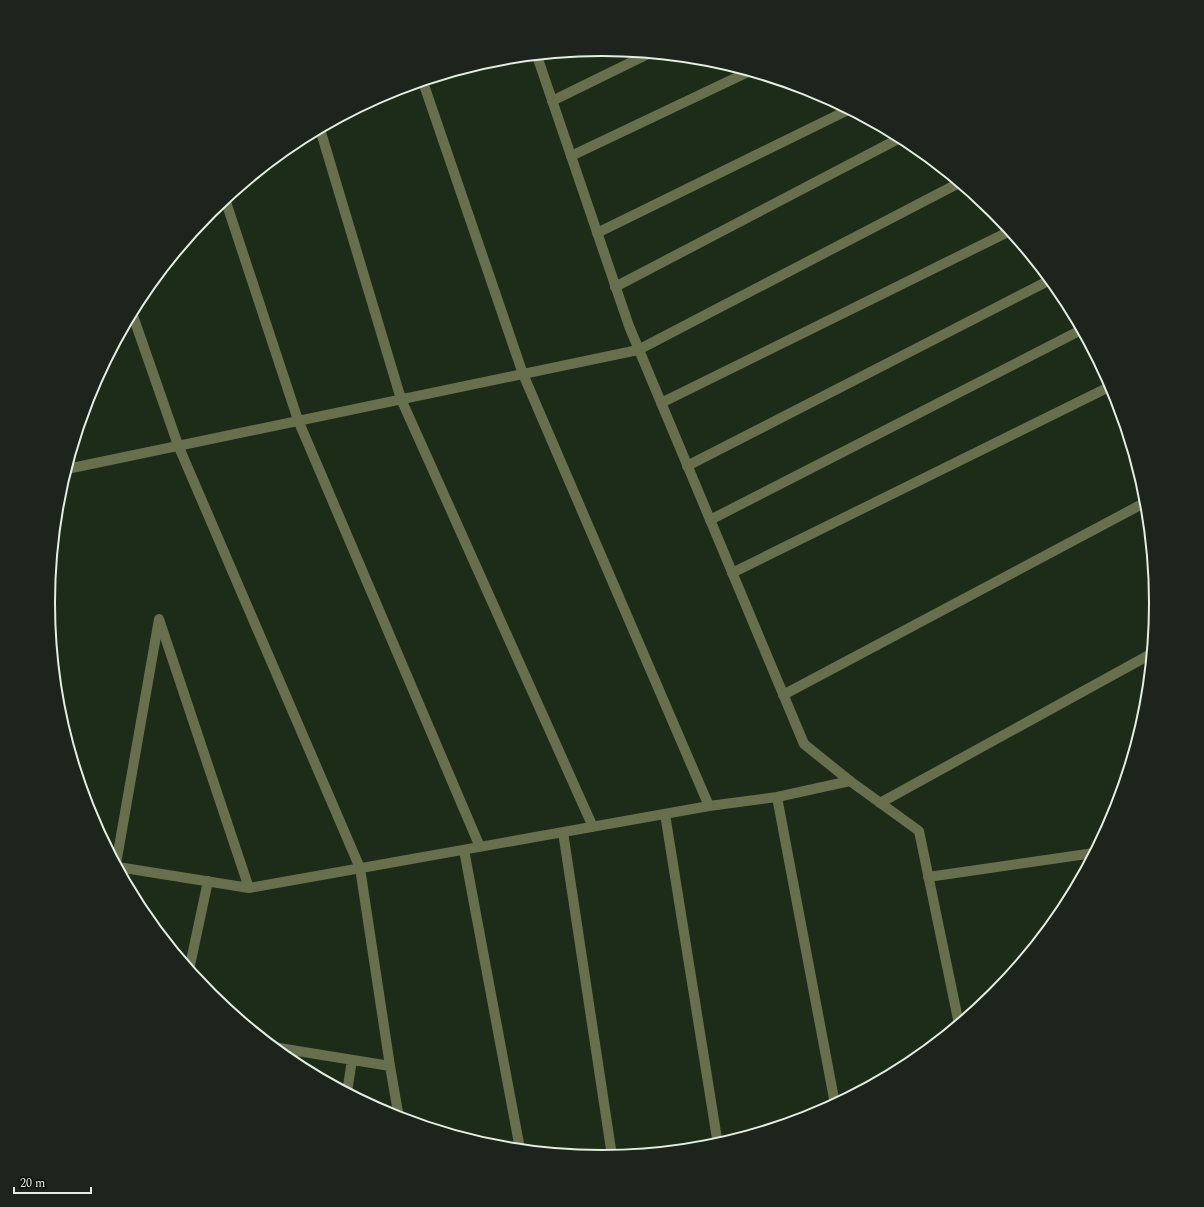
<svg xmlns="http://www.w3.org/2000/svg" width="1204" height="1207" font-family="Spectral,serif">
<rect width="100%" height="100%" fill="#1c2c19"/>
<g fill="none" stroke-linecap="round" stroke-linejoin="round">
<!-- minor -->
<path stroke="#686f4c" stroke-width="10" d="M 423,82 L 523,374 L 709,806
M 552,101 L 648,54
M 320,129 L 401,399 L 593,827
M 571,156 L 748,72
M 225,199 L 298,420 L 480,847
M 597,233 L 848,110
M 615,287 L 900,138
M 132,313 L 178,445 L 360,868 L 390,1066 L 399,1118
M 661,403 L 1010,231
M 687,466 L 1050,280
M 67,469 L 638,350 L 959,183
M 58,507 L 61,489
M 710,520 L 1081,330
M 732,573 L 1111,386
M 783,695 L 1146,502
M 777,797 L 835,1104
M 880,803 L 1151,654
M 665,814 L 718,1145
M 563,832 L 612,1156
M 464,850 L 520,1149
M 116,864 L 159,619 L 249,888
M 118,867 L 249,888 L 709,806 L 777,797 L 850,781
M 928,877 L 1094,853
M 189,970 L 208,881
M 273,1047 L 390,1066
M 347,1092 L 352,1060"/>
<!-- tertiary -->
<path stroke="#686f4c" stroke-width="10" d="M 537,56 L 629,326 L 804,744 L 850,781 L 919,831 L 959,1024"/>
</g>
<!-- crop -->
<path d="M0 0H1204V1207H0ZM55 603a547 547 0 1 1 1094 0a547 547 0 1 1-1094 0Z" fill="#1c241b" fill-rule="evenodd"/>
<path fill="none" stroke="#e3ede1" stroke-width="2" d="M55 603a547 547 0 1 1 1094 0a547 547 0 1 1-1094 0Z"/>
<!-- scale -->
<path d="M14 1187v6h77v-6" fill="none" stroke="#e3ede1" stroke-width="2"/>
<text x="20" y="1187" font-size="12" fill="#e3ede1" stroke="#0b120a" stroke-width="3" paint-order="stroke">20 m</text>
</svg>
